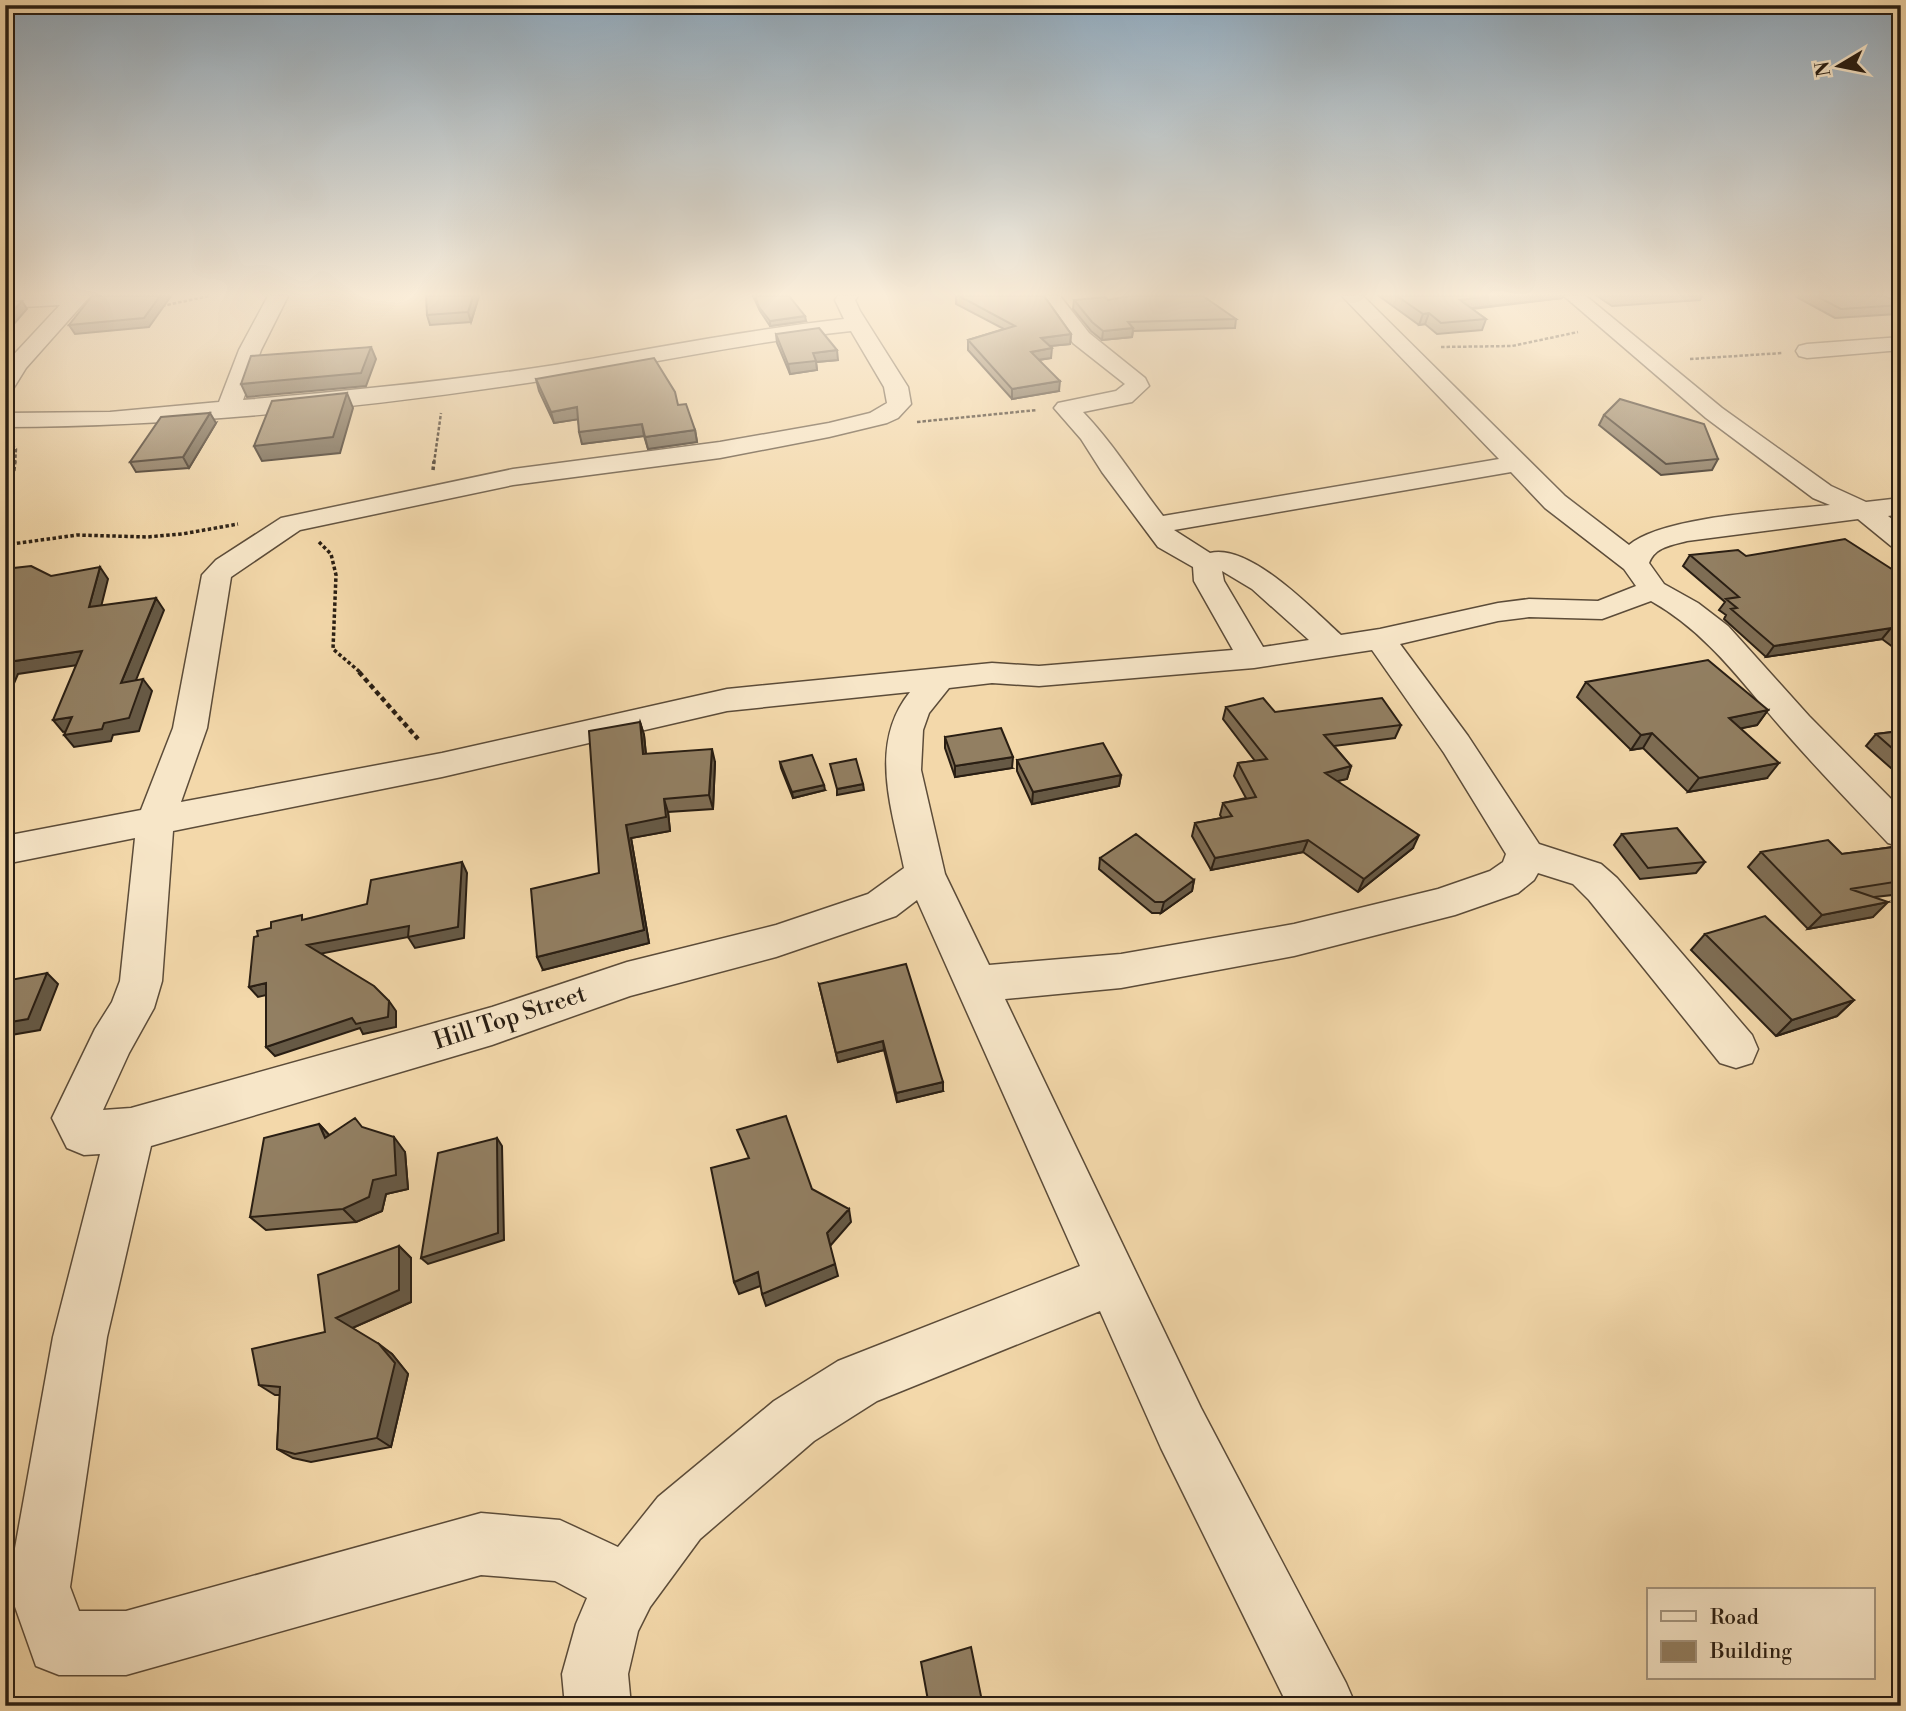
<svg xmlns="http://www.w3.org/2000/svg" width="1906" height="1711" font-family="'Libre Bodoni',serif">
<rect width="100%" height="100%" fill="#f3d8aa"/>
<filter id="stains"><feTurbulence type="fractalNoise" baseFrequency=".00286" numOctaves="4"/><feColorMatrix values="0 0 0 0 .2 0 0 0 0 .09 0 0 0 0 .02 0 0 0 .5 -.17"/></filter>
<radialGradient id="worn" r=".72"><stop offset=".6" stop-color="#630" stop-opacity="0"/><stop offset="1" stop-color="#630" stop-opacity=".3"/></radialGradient>
<g fill="none" stroke-linecap="round" stroke-linejoin="round">
<defs>
<path id="street" d="M 5,296 L 90,296 L 26,368 L 13,389 L 5,391 L 5,364 L 60,305 L 5,308 Z
M 268,296 L 288,296 L 261,350 L 243,400 C 348,391 452,381 555,365 C 652,349 747,330 844,319 L 835,300 L 838,296 L 858,296 L 855,300 L 860,311 L 908,387 L 911,404 L 898,418 L 887,423 L 829,437 L 720,458 L 513,485 L 300,530 L 231,577 L 207,728 L 181,802 L 442,753 L 727,689 L 992,663 L 1039,666 L 1233,650 L 1194,581 L 1193,567 L 1158,547 L 1102,472 L 1081,439 L 1054,408 L 1058,403 L 1116,391 L 1125,384 L 1073,343 L 1040,296 L 1060,296 L 1089,333 L 1145,378 L 1149,386 L 1132,402 L 1083,412 C 1113,443 1136,481 1163,516 L 1499,459 L 1342,296 L 1363,296 L 1565,496 L 1629,545 C 1662,516 1784,510 1830,505 L 1813,498 L 1706,418 L 1564,296 L 1586,296 L 1722,408 L 1831,486 L 1866,502 L 1901,498 L 1901,514 L 1888,516 L 1901,526 L 1901,548 L 1891,546 L 1858,519 L 1687,541 C 1672,545 1655,547 1649,563 L 1664,584 L 1698,603 L 1728,626 L 1809,716 L 1901,809 L 1901,847 L 1888,843 C 1853,806 1818,770 1785,732 C 1742,683 1709,634 1651,601 L 1602,619 L 1529,617 L 1498,621 L 1400,644 L 1468,736 L 1539,844 L 1601,864 L 1617,878 L 1752,1035 L 1758,1049 L 1752,1063 L 1736,1068 L 1720,1063 L 1589,900 L 1573,884 L 1538,873 L 1534,880 L 1518,893 L 1455,915 L 1294,956 L 1121,988 L 1005,999 L 1201,1408 L 1346,1683 L 1356,1706 L 1288,1706 L 1161,1448 L 1100,1311 L 877,1401 L 814,1441 L 700,1539 L 650,1607 L 638,1631 L 628,1674 L 631,1706 L 565,1706 L 562,1674 L 576,1624 L 587,1598 L 555,1581 L 481,1575 L 126,1675 L 59,1675 L 36,1666 L 8,1587 L 53,1337 L 100,1154 L 84,1155 L 67,1148 L 52,1118 L 95,1029 L 112,1002 L 120,981 L 135,838 L 5,864 L 5,836 L 141,810 L 173,728 L 202,575 L 216,560 L 281,518 L 513,469 L 720,442 L 829,423 L 870,413 L 887,403 L 884,387 L 851,331 C 751,342 653,363 553,379 C 372,407 188,426 5,427 L 5,413 L 110,412 L 219,402 L 239,350 ZM 1511,472 L 1545,508 L 1624,569 L 1636,586 L 1598,601 L 1529,599 L 1498,603 L 1380,629 L 1341,635 C 1313,610 1250,543 1210,553 L 1174,530 ZM 1222,571 L 1252,589 L 1309,640 L 1263,647 L 1224,581 ZM 1372,650 L 1444,753 L 1506,854 L 1503,862 L 1490,871 L 1438,889 L 1294,924 L 1121,954 L 989,965 L 945,874 L 921,770 L 923,730 L 929,713 L 949,688 L 992,683 L 1039,686 L 1254,668 ZM 910,692 C 868,744 892,809 904,868 L 868,894 L 776,925 L 627,962 L 492,1007 L 131,1108 L 103,1110 L 129,1053 L 154,1008 L 162,981 L 173,831 L 442,777 L 727,711 ZM 917,900 L 1080,1266 L 838,1361 L 774,1401 L 658,1497 L 618,1547 L 560,1520 L 481,1513 L 126,1611 L 79,1611 L 70,1587 L 107,1337 L 151,1146 L 492,1045 L 630,996 L 776,957 L 896,916 Z
M 1901,337 L 1901,350 L 1807,358 L 1799,356 L 1796,351 L 1799,346 L 1807,344 Z"/>
</defs>
<!-- street casing -->
<use href="#street" stroke="#5c4c39" stroke-width="3"/>
<!-- path-far2 -->
<path stroke="#291e13" stroke-width="2.5" stroke-dasharray="3.5 2" stroke-linecap="butt" d="M 162,306 L 209,296
M 1441,347 L 1512,346 L 1578,332
M 1690,359 L 1782,353
M 917,422 L 1037,410
M 12,445 L 16,449 L 15,463
M 434,463 L 441,413"/>
<!-- path-far1 -->
<path stroke="#291e13" stroke-width="3.5" stroke-dasharray="3.5 2.5" stroke-linecap="butt" d="M 433,470 L 434,461
M 5,486 L 14,470 L 15,461
M 319,542 L 331,554 L 336,575 L 333,649 L 361,673
M 5,545 L 77,535 L 147,537 L 182,534 L 238,524"/>
<!-- path -->
<path stroke="#291e13" stroke-width="4.5" stroke-dasharray="5 3.5" stroke-linecap="butt" d="M 359,672 L 418,739"/>
<!-- street -->
<use href="#street" fill="#f7e6c8" fill-rule="evenodd"/>
</g>
<!-- wall -->
<path fill="#7e6d54" stroke="#291e13" stroke-width="2" d="M 479,296 L 471,322 L 430,325 L 427,315 Z
M 753,296 L 789,296 L 806,321 L 770,326 L 760,311 Z
M 956,296 L 1044,296 L 1071,334 L 1070,344 L 1049,346 L 1051,358 L 1039,360 L 1059,391 L 1012,399 L 968,350 L 968,340 L 1004,329 L 956,304 Z
M 1379,296 L 1563,296 L 1562,298 L 1472,309 L 1486,319 L 1482,330 L 1437,334 L 1425,324 L 1419,325 Z
M 1597,296 L 1702,296 L 1700,300 L 1612,306 Z
M 1795,296 L 1885,296 L 1901,304 L 1901,309 L 1897,314 L 1835,318 Z
M 1074,300 L 1108,300 L 1236,319 L 1235,328 L 1133,331 L 1132,337 L 1102,340 L 1091,331 L 1073,309 Z
M 776,334 L 838,360 L 816,362 L 817,370 L 790,374 L 777,343 Z
M 536,379 L 678,405 L 695,430 L 697,442 L 648,449 L 644,436 L 582,444 L 578,419 L 554,423 L 539,391 Z
M 1604,415 L 1718,459 L 1712,470 L 1661,475 L 1599,425 Z
M 216,423 L 189,468 L 136,472 L 130,462 Z
M 1690,555 L 1746,556 L 1901,575 L 1901,653 L 1882,639 L 1766,657 L 1724,619 L 1726,615 L 1719,610 L 1725,602 L 1683,566 Z
M 1586,682 L 1768,710 L 1757,725 L 1741,728 L 1767,778 L 1688,792 L 1643,748 L 1631,750 L 1577,697 Z
M 1226,707 L 1401,725 L 1395,738 L 1334,746 L 1351,766 L 1347,779 L 1337,781 L 1413,848 L 1358,892 L 1303,852 L 1211,870 L 1192,836 L 1195,823 L 1222,818 L 1220,815 L 1223,803 L 1246,798 L 1234,776 L 1238,763 L 1255,761 L 1223,719 Z
M 640,722 L 644,735 L 646,754 L 715,762 L 713,809 L 668,812 L 670,831 L 631,838 L 649,943 L 543,970 L 599,873 Z
M 1901,731 L 1901,767 L 1892,769 L 1866,746 L 1876,734 Z
M 945,737 L 1012,768 L 955,777 L 945,748 Z
M 1017,760 L 1121,775 L 1119,786 L 1032,804 L 1017,771 Z
M 780,762 L 825,790 L 793,798 L 781,768 Z
M 1622,834 L 1705,862 L 1696,873 L 1640,879 L 1614,845 Z
M 1901,846 L 1901,894 L 1875,897 L 1873,917 L 1808,929 L 1748,867 L 1761,852 L 1842,854 Z
M 1100,858 L 1194,880 L 1192,891 L 1161,913 L 1152,913 L 1099,869 Z
M 1705,934 L 1854,1000 L 1837,1016 L 1776,1036 L 1691,950 Z
M 819,984 L 943,1091 L 897,1102 L 884,1050 L 838,1062 Z
M 319,1124 L 329,1135 L 364,1128 L 405,1152 L 408,1189 L 386,1194 L 382,1211 L 356,1222 L 266,1230 L 250,1217 Z
M 399,1246 L 411,1258 L 411,1302 L 352,1328 L 392,1354 L 408,1374 L 391,1447 L 311,1462 L 293,1458 L 277,1449 L 280,1395 L 275,1395 L 259,1385 L 325,1332 Z"/>
<!-- shaded-wall -->
<path fill="#665945" stroke="#291e13" stroke-width="2" d="M 160,296 L 171,296 L 149,327 L 75,334 L 69,325 Z
M 473,296 L 479,296 L 471,322 L 468,312 Z
M 1490,296 L 1563,296 L 1562,298 L 1456,310 L 1460,300 Z
M 22,301 L 27,309 L 6,333 L 5,319 Z
M 1429,313 L 1425,324 L 1419,325 L 1423,314 Z
M 805,316 L 806,321 L 770,326 L 770,321 Z
M 1133,328 L 1132,337 L 1102,340 L 1103,331 Z
M 1071,334 L 1070,344 L 1040,347 L 1041,338 Z
M 371,347 L 376,359 L 366,386 L 247,397 L 241,384 Z
M 1052,348 L 1051,358 L 1030,361 L 1031,352 Z
M 837,350 L 838,360 L 816,362 L 817,370 L 790,374 L 788,364 L 813,353 Z
M 1060,381 L 1059,391 L 1012,399 L 1012,389 Z
M 347,393 L 353,408 L 340,453 L 262,461 L 254,446 Z
M 577,407 L 580,419 L 554,423 L 551,412 Z
M 210,413 L 216,423 L 189,468 L 183,457 Z
M 642,424 L 644,436 L 582,444 L 579,432 Z
M 695,430 L 697,442 L 648,449 L 645,437 Z
M 100,567 L 108,579 L 98,619 L 89,607 Z
M 156,598 L 164,610 L 130,695 L 121,683 Z
M 1891,628 L 1882,639 L 1766,657 L 1774,646 Z
M 82,651 L 91,663 L 18,674 L 5,704 L 5,668 L 8,662 Z
M 143,679 L 152,691 L 139,731 L 113,735 L 111,741 L 74,747 L 64,735 L 104,723 Z
M 1768,710 L 1757,725 L 1719,733 L 1729,718 Z
M 72,717 L 81,729 L 63,732 L 53,720 Z
M 640,722 L 644,735 L 647,767 L 643,754 Z
M 1652,733 L 1643,748 L 1631,750 L 1641,735 Z
M 712,749 L 715,762 L 713,809 L 709,795 Z
M 1013,757 L 1012,768 L 955,777 L 955,766 Z
M 1779,763 L 1767,778 L 1688,792 L 1699,778 Z
M 1351,766 L 1347,779 L 1320,785 L 1325,773 Z
M 1121,775 L 1119,786 L 1032,804 L 1033,792 Z
M 863,784 L 864,790 L 837,795 L 837,789 Z
M 824,785 L 825,790 L 793,798 L 792,792 Z
M 664,799 L 668,812 L 670,831 L 631,838 L 649,943 L 543,970 L 537,957 L 644,930 L 626,825 Z
M 1419,835 L 1413,848 L 1358,892 L 1364,879 Z
M 1308,840 L 1303,852 L 1211,870 L 1215,858 Z
M 462,862 L 467,873 L 464,938 L 415,948 L 408,937 L 314,955 L 307,945 Z
M 1194,880 L 1192,891 L 1161,913 L 1164,902 Z
M 1888,902 L 1873,917 L 1808,929 L 1822,915 Z
M 47,973 L 58,984 L 40,1030 L 5,1036 L 5,1023 Z
M 266,983 L 275,993 L 258,997 L 249,987 Z
M 1854,1000 L 1837,1016 L 1776,1036 L 1792,1020 Z
M 389,1001 L 396,1011 L 396,1027 L 363,1034 L 360,1028 L 275,1056 L 266,1047 Z
M 883,1041 L 884,1050 L 838,1062 L 836,1053 Z
M 943,1082 L 943,1091 L 897,1102 L 896,1093 Z
M 319,1124 L 332,1138 L 325,1138 Z
M 394,1137 L 405,1152 L 408,1189 L 386,1194 L 382,1211 L 356,1222 L 343,1209 L 373,1180 Z
M 497,1138 L 502,1146 L 504,1240 L 428,1264 L 421,1258 Z
M 849,1209 L 851,1222 L 830,1246 L 827,1233 Z
M 399,1246 L 411,1258 L 411,1302 L 350,1329 L 336,1318 Z
M 835,1264 L 838,1276 L 766,1306 L 762,1294 Z
M 758,1272 L 763,1285 L 739,1294 L 734,1282 Z
M 379,1344 L 392,1354 L 408,1374 L 391,1447 L 377,1438 Z"/>
<!-- building -->
<path fill="#927f62" stroke="#291e13" stroke-width="2" d="M 92,296 L 160,296 L 144,318 L 69,325 Z
M 426,296 L 473,296 L 468,312 L 427,315 Z
M 755,296 L 789,296 L 805,316 L 770,321 L 759,307 Z
M 959,296 L 1044,296 L 1071,334 L 1041,338 L 1052,348 L 1031,352 L 1060,381 L 1012,389 L 968,340 L 1015,326 Z
M 1129,296 L 1203,296 L 1236,319 L 1128,322 L 1133,328 L 1103,331 L 1092,322 L 1074,300 L 1105,297 L 1108,300 Z
M 1397,296 L 1490,296 L 1460,300 L 1486,319 L 1441,323 L 1429,313 L 1423,314 Z
M 1816,296 L 1885,296 L 1901,304 L 1901,305 L 1841,309 Z
M 5,301 L 22,301 L 5,319 Z
M 819,328 L 837,350 L 813,353 L 816,361 L 788,364 L 776,334 Z
M 371,347 L 361,373 L 241,384 L 251,356 Z
M 654,358 L 675,392 L 678,405 L 686,404 L 695,430 L 645,437 L 642,424 L 579,432 L 577,407 L 551,412 L 536,379 Z
M 347,393 L 333,437 L 254,446 L 272,401 Z
M 1620,399 L 1704,424 L 1718,459 L 1666,464 L 1604,415 Z
M 210,413 L 183,457 L 130,462 L 161,417 Z
M 1845,539 L 1901,575 L 1901,635 L 1891,628 L 1774,646 L 1731,609 L 1737,608 L 1726,599 L 1739,597 L 1690,555 L 1738,550 L 1746,556 Z
M 31,566 L 51,576 L 100,567 L 89,607 L 156,598 L 121,683 L 143,679 L 129,718 L 104,723 L 102,729 L 64,735 L 72,717 L 53,720 L 82,651 L 8,662 L 5,668 L 5,569 Z
M 1708,660 L 1768,710 L 1729,718 L 1779,763 L 1699,778 L 1652,733 L 1641,735 L 1586,682 Z
M 1263,698 L 1275,712 L 1382,698 L 1401,725 L 1324,735 L 1351,766 L 1325,773 L 1419,835 L 1364,879 L 1308,840 L 1215,858 L 1195,823 L 1232,816 L 1223,803 L 1256,797 L 1238,763 L 1267,759 L 1226,707 Z
M 640,722 L 643,754 L 712,749 L 709,795 L 664,799 L 666,817 L 626,825 L 644,930 L 537,957 L 531,889 L 599,873 L 589,731 Z
M 1001,728 L 1013,757 L 955,766 L 945,737 Z
M 1901,731 L 1901,756 L 1876,734 Z
M 1103,743 L 1121,775 L 1033,792 L 1017,760 Z
M 812,755 L 824,785 L 792,792 L 780,762 Z
M 856,759 L 863,784 L 837,789 L 830,764 Z
M 1677,828 L 1705,862 L 1648,868 L 1622,834 Z
M 1136,834 L 1194,880 L 1164,902 L 1155,902 L 1100,858 Z
M 1828,840 L 1842,854 L 1901,846 L 1901,881 L 1850,889 L 1888,902 L 1822,915 L 1761,852 Z
M 462,862 L 458,927 L 408,937 L 409,926 L 307,945 L 374,986 L 389,1001 L 388,1017 L 356,1024 L 352,1018 L 266,1047 L 266,983 L 249,987 L 254,937 L 258,936 L 257,931 L 271,928 L 271,922 L 302,915 L 302,920 L 367,904 L 371,880 Z
M 1765,916 L 1854,1000 L 1792,1020 L 1705,934 Z
M 906,964 L 943,1082 L 896,1093 L 883,1041 L 836,1053 L 819,984 Z
M 47,973 L 28,1019 L 5,1023 L 5,981 Z
M 786,1116 L 812,1189 L 849,1209 L 827,1233 L 835,1264 L 762,1294 L 758,1272 L 734,1282 L 711,1168 L 749,1158 L 737,1130 Z
M 355,1118 L 362,1127 L 394,1137 L 396,1175 L 373,1180 L 369,1197 L 343,1209 L 250,1217 L 264,1138 L 319,1124 L 325,1138 Z
M 497,1138 L 498,1233 L 421,1258 L 438,1153 Z
M 399,1246 L 399,1290 L 336,1318 L 379,1344 L 395,1363 L 377,1438 L 295,1454 L 277,1449 L 280,1387 L 259,1385 L 252,1349 L 325,1332 L 318,1275 Z
M 971,1647 L 983,1706 L 929,1706 L 921,1662 Z"/>
<!-- sky -->
<linearGradient id="sky" x2="0" y2="1"><stop stop-color="#91a9bb"/><stop offset="0.55" stop-color="#faedd9"/><stop offset="1" stop-color="#faedd9" stop-opacity="0"/></linearGradient>
<rect width="1906" height="536" fill="url(#sky)"/>
<g text-anchor="middle" dominant-baseline="central" stroke-width="7" stroke-linejoin="round" paint-order="stroke">
<!-- street labels -->
<g font-size="24" fill="#291e13" stroke="#f7e6c8">
<text transform="translate(510 1018) rotate(-18)">Hill Top Street</text>
</g>
</g>
<!-- margin -->
<rect width="1906" height="1711" fill="none" stroke="#f3d8aa" stroke-width="28"/>
<rect x="7" y="7" width="1892" height="1697" fill="none" stroke="#291e13" stroke-width="3.5"/>
<rect x="14" y="14" width="1878" height="1683" fill="none" stroke="#291e13" stroke-width="2"/>
<!-- legend -->
<rect x="1647" y="1588" width="228" height="91" fill="#f7e6c8" stroke="#a59680" stroke-width="2"/>
<rect x="1661" y="1611" width="35" height="10" fill="#f7e6c8" stroke="#a59680" stroke-width="2"/>
<text x="1710" y="1624" font-size="21" fill="#291e13">Road</text>
<rect x="1661" y="1641" width="35" height="21" fill="#927f62" stroke="#a59680" stroke-width="2"/>
<text x="1710" y="1658" font-size="21" fill="#291e13">Building</text>
<!-- north arrow -->
<g transform="translate(1839 66) rotate(260)" stroke="#f7e6c8" stroke-width="5" paint-order="stroke">
<path d="M0-5L12 26L0 18L-12 26Z" fill="#291e13"/>
<text y="-10" font-size="19" font-weight="bold" text-anchor="middle" fill="#291e13">N</text>
</g>
<rect width="100%" height="100%" filter="url(#stains)"/>
<rect width="100%" height="100%" fill="url(#worn)"/>
</svg>
